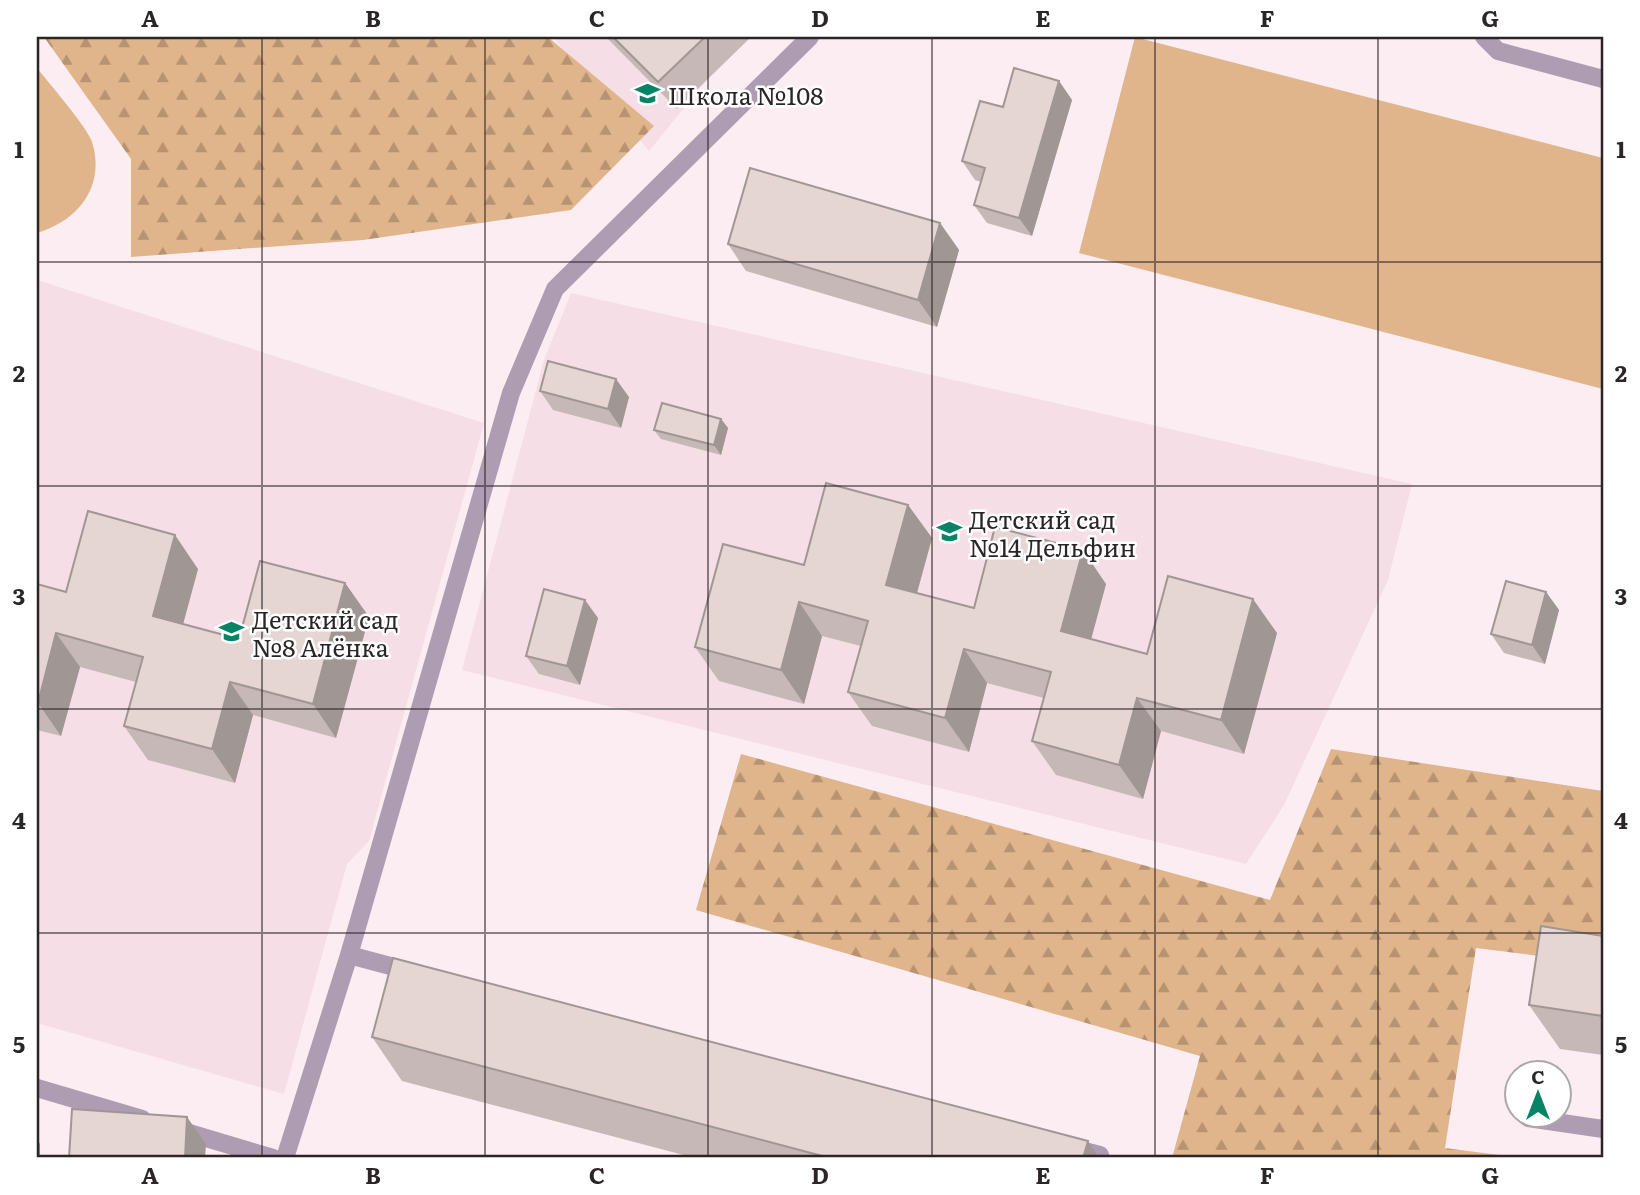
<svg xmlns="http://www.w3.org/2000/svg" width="1640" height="1195" font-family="Literata,serif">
<defs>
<pattern id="forest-firs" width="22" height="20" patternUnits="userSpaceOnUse" patternTransform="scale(1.75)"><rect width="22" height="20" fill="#e1b58c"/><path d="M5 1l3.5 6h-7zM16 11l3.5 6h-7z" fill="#b79372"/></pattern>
</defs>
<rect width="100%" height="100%" fill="#fcedf2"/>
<!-- built -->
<path fill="#f5dee6" d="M 553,37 L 742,37 L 649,151 Z
M 37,280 L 484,423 L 369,841 L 347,864 L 284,1094 L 37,1023 Z
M 571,293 L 1412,484 L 1388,580 L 1284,805 L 1246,864 L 462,670 L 544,360 Z"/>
<!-- forest -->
<path fill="url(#forest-firs)" d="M 44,37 L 548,37 L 654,126 L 571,210 L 363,240 L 131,257 L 131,159 Z
M 1331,749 L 1603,791 L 1603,964 L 1476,948 L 1445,1148 L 1522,1158 L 1172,1158 L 1200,1056 L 696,910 L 741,754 L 1270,900 Z"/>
<!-- pitch -->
<path fill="#e1b58c" d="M 1135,37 L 1603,158 L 1603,389 L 1079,253 Z
M 37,68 C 48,82 88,128 92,142 C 106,186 78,221 37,233 Z"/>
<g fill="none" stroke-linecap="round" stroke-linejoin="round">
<!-- lane -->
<path stroke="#ae9db2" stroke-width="18" d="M 1484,37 L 1498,51 L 1603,79
M 349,955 L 511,393 L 555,289 L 810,37
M 37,1088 L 142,1119
M 1528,1118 L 1603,1129
M 179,1130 L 273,1158
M 1073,1148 L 1100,1155
M 285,1158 L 349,955 L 413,972"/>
</g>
<!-- wall -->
<path fill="#c5b8b6" d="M 606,37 L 751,37 L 677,109 Z
M 1059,81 L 1072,100 L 1032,236 L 987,223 L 974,205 L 981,182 L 975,180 L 962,161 L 1003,107 Z
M 940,223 L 959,250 L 937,327 L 746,271 L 728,244 Z
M 540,391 L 629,397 L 621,428 L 553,410 Z
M 721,419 L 728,428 L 721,455 L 661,439 L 654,430 Z
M 908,505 L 932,538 L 917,593 L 974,608 L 1106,584 L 1091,640 L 1147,654 L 1277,633 L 1244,754 L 1161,731 L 1143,799 L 1056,775 L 1032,741 L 1044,698 L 987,683 L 969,752 L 872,726 L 848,692 L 861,646 L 822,636 L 804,704 L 719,681 L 695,647 L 804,565 Z
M 198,569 L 183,624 L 239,639 L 345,583 L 369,617 L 336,738 L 253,715 L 235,783 L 148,760 L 124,726 L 136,682 L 80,667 L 61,736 L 37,730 L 37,584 L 66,592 Z
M 1546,592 L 1559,610 L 1545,664 L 1504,653 L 1491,634 Z
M 598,618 L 580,685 L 539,674 L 526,656 Z
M 1603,936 L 1603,1055 L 1560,1049 L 1529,1005 Z
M 372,1037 L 1099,1158 L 695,1158 L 402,1081 Z"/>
<!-- shaded-wall -->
<path fill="#a09694" d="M 1059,81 L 1072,100 L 1032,236 L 1019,218 Z
M 940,223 L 959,250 L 937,327 L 918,300 Z
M 616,379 L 629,397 L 621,428 L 608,409 Z
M 721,419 L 728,428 L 721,455 L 714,445 Z
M 908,505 L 932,538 L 910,618 L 886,585 Z
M 175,535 L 198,569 L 176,650 L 153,616 Z
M 1083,550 L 1106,584 L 1084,665 L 1061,631 Z
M 345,583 L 369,617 L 336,738 L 313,704 Z
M 1546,592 L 1559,610 L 1545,664 L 1532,645 Z
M 1253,599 L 1277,633 L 1244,754 L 1221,720 Z
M 585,600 L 598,618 L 580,685 L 567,666 Z
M 799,602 L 822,636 L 804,704 L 781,670 Z
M 56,633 L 80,667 L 61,736 L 38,703 Z
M 964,649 L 987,683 L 969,752 L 945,718 Z
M 230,682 L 253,715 L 235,783 L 212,749 Z
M 1137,698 L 1161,731 L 1143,799 L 1119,765 Z
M 187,1117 L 206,1144 L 205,1158 L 185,1158 Z
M 37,1138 L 40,1144 L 40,1158 L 37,1158 Z
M 1088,1141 L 1099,1158 L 1083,1158 Z"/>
<!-- building -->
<path fill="#e5d6d4" stroke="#a09694" stroke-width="2" d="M 613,37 L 705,37 L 658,82 Z
M 1014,68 L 1059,81 L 1019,218 L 974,205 L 985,168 L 962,161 L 980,101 L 1003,107 Z
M 750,168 L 940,223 L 918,300 L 728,244 Z
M 548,361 L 616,379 L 608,409 L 540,391 Z
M 662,403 L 721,419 L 714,445 L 654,430 Z
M 826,483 L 908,505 L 886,585 L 974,608 L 995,527 L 1083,550 L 1061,631 L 1147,654 L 1168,576 L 1253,599 L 1221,720 L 1137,698 L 1119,765 L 1032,741 L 1051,672 L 964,649 L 945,718 L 848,692 L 868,621 L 799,602 L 781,670 L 695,647 L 723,544 L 804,565 Z
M 88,511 L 175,535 L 153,616 L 239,639 L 260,561 L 345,583 L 313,704 L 230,682 L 212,749 L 124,726 L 143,657 L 56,633 L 38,703 L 37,702 L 37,584 L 66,592 Z
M 1506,581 L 1546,592 L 1532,645 L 1491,634 Z
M 544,589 L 585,600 L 567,666 L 526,656 Z
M 1541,926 L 1603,936 L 1603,1016 L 1529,1005 Z
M 393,958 L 1088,1141 L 1083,1158 L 830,1158 L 372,1037 Z
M 72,1109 L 187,1117 L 185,1158 L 69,1158 Z"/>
<!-- grid -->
<path fill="none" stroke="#2b2527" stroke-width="2" stroke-opacity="0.55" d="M 262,37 L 262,1158M 485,37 L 485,1158M 708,37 L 708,1158M 932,37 L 932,1158M 1155,37 L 1155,1158M 1378,37 L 1378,1158M 37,262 L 1603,262M 37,486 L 1603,486M 37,709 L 1603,709M 37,933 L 1603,933"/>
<!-- icons -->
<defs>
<symbol id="school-bare" viewBox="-9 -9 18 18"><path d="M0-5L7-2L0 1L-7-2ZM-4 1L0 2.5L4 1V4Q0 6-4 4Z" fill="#068465" stroke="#fff" stroke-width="2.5" paint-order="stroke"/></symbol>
</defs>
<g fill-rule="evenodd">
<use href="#school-bare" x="630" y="76" width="35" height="35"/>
<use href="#school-bare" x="932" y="514" width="35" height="35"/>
<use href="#school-bare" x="214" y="614" width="35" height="35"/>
</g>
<g text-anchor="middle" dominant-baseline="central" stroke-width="5" stroke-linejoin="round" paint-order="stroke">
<!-- poi labels -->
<g font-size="24" fill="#2b2527" stroke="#fff" text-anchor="start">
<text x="668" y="94">Школа №108</text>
<text x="969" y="518">Детский сад<tspan x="969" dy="28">№14 Дельфин</tspan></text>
<text x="252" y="618">Детский сад<tspan x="252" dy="28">№8 Алёнка</tspan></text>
</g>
</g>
<!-- border -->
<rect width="1640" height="1195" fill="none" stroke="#ffffff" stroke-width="77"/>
<!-- north arrow -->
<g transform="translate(1538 1094)"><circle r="33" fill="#ffffff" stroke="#aaa8a9" stroke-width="2"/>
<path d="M0-5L12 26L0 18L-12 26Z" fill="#068465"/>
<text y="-10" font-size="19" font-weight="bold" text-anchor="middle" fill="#2b2527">С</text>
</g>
<rect x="38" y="38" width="1564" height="1118" fill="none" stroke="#2b2527" stroke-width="2.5"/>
<g font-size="23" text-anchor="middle" font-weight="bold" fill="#2b2527">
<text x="150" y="27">A</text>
<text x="373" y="27">B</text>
<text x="597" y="27">C</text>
<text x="820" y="27">D</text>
<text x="1043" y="27">E</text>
<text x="1267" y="27">F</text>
<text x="1490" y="27">G</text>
<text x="19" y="158">1</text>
<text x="1621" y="158">1</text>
<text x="19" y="382">2</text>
<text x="1621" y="382">2</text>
<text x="19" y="605">3</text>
<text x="1621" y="605">3</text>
<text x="19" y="829">4</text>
<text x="1621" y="829">4</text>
<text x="19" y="1053">5</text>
<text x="1621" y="1053">5</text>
<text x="150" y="1184">A</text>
<text x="373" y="1184">B</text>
<text x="597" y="1184">C</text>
<text x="820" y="1184">D</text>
<text x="1043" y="1184">E</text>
<text x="1267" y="1184">F</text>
<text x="1490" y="1184">G</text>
</g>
</svg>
